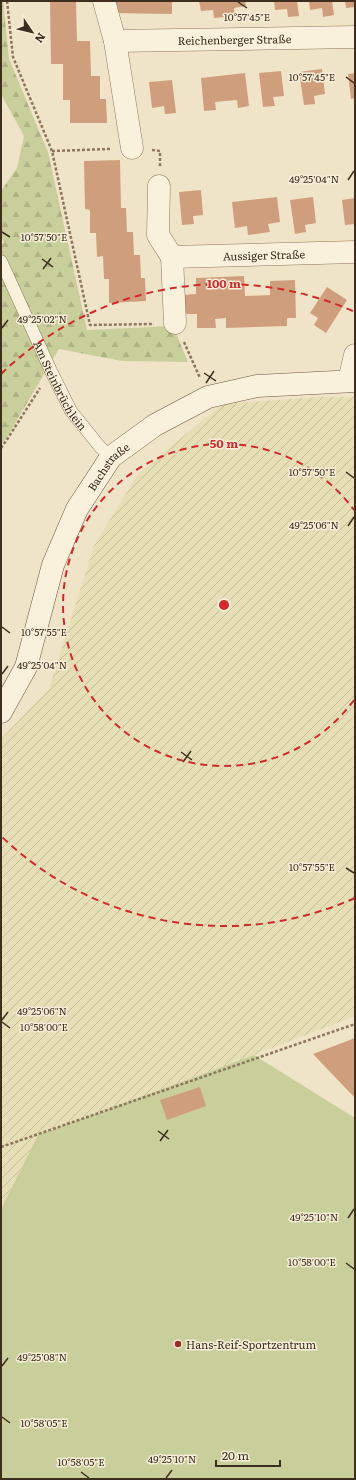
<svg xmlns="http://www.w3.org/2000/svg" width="356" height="1480" font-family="Literata,serif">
<defs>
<pattern id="farmland-furrows" width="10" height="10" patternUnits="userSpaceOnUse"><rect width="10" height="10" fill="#e6deb5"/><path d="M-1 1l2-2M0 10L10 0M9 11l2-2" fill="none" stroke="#c6bf9b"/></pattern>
<pattern id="forest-firs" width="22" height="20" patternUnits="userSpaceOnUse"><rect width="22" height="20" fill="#c9cf9b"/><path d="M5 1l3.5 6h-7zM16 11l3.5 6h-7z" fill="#aeb285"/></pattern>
</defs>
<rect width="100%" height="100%" fill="#f0e4c8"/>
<!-- farmland -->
<path fill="url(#farmland-furrows)" d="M 318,397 L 355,397 L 355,1016 L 254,1055 L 38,1135 L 1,1209 L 1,739 L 49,689 L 94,546 L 138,474 L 222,404 Z"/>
<!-- forest -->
<path fill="url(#forest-firs)" d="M 1,1 L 3,1 L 9,59 L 48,152 L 87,330 L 173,326 L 188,362 L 122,361 L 59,349 L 7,437 L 1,445 L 1,244 L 4,243 L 1,236 L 1,191 L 17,168 L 24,136 L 1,94 Z"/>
<!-- pitch -->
<path fill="#c9cf9b" d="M 254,1055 L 355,1118 L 355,1479 L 1,1479 L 1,1209 L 38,1135 Z"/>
<!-- building -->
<path fill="#cf9f7d" d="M 57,1 L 76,1 L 77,41 L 90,41 L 91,76 L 100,76 L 100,99 L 106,99 L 107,123 L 70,123 L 70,100 L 63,100 L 63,64 L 51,64 L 50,2 Z
M 113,1 L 172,1 L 172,14 L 113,13 Z
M 199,1 L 245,1 L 246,6 L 234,8 L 235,16 L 214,18 L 213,10 L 201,11 Z
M 274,1 L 297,1 L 299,16 L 288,17 L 287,9 L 275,10 Z
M 309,1 L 332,1 L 334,15 L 323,17 L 322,8 L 310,10 Z
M 345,1 L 355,1 L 355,7 L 346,8 Z
M 322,69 L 325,94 L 314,96 L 315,104 L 304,105 L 299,72 Z
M 281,71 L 284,96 L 273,97 L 275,106 L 263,107 L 259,73 Z
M 245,73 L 249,106 L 238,108 L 237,100 L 225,101 L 215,102 L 216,110 L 204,111 L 201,78 Z
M 355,73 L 355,98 L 351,99 L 348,74 Z
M 172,80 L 176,113 L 165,114 L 164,106 L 152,108 L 149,82 Z
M 120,160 L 121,208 L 126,208 L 127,232 L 133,232 L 134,255 L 140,255 L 141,278 L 145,278 L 146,301 L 109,303 L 109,279 L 104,279 L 103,256 L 97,257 L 96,233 L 90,233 L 90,210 L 85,209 L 84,161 Z
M 201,190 L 203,215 L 193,216 L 194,224 L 182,225 L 179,192 Z
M 277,197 L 280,222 L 268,224 L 270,232 L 248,235 L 247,226 L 235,228 L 232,202 Z
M 313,197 L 316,223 L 305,225 L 306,232 L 295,234 L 290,200 Z
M 355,198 L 355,224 L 345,225 L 342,200 Z
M 244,276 L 245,296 L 270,295 L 270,281 L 295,280 L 296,318 L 287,318 L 287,326 L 226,328 L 226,318 L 215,319 L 216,328 L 197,328 L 197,314 L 182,314 L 182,295 L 196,294 L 196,278 Z
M 327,287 L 347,300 L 326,333 L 314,325 L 318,318 L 310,313 Z
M 355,1038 L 355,1098 L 313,1054 Z
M 200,1087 L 206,1106 L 167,1120 L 160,1100 Z"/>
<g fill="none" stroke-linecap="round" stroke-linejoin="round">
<defs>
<g id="lane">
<path id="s1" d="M 1,261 L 51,371 L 71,411 L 100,447 L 111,457"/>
</g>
<g id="street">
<path id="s2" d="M 104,1 L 115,41 L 355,37"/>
<path d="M 115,41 L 132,148"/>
<path d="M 159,186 L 158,235 L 172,257"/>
<path id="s3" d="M 175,323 L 172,257 L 355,252"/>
<path d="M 349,381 L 355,355"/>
</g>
<g id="secondary">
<path id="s4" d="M 1,712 L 26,667 L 53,565 L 77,509 L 111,457 L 155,425 L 208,397 L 257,386 L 355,381"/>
</g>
</defs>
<!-- lane casing -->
<use href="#lane" stroke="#8d765c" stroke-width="13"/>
<!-- street casing -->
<use href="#street" stroke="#8d765c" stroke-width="23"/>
<!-- secondary casing -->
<use href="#secondary" stroke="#6f573f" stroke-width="23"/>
<!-- path -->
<path stroke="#8d765c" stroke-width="2.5" stroke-dasharray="3 2" stroke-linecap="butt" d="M 7,1 L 13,57 L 52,151 L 90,325 L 154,324
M 152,150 L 160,151 L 160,166
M 52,151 L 110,149
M 184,342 L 200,378
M 1,448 L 8,438 L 40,388
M 1,1147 L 355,1024"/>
<!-- lane -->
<use href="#lane" stroke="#faf1dc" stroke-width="12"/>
<!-- street -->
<use href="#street" stroke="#faf1dc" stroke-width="22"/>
<!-- secondary -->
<use href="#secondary" stroke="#faf1dc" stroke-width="22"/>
</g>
<!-- ticks -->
<path fill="none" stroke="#3d2e20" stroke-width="1.5" d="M 238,2 L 247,8M 346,77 L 354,83M 348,180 L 354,171M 2,232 L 10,237M 42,259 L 53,267M 43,269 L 51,258M 2,328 L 8,320M 204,373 L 216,381M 206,383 L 214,371M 346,472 L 354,478M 348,526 L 354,517M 2,627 L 10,633M 2,674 L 8,666M 181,752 L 192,760M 183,762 L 191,751M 346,868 L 354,873M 2,1020 L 8,1012M 2,1022 L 10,1028M 158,1131 L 169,1139M 160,1141 L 168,1130M 348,1218 L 354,1209M 346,1263 L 354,1269M 2,1366 L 8,1358M 2,1417 L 10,1423M 81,1472 L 89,1478M 166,1478 L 172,1470"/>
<!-- distance rings -->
<g fill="none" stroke="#d62828" stroke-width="2" stroke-dasharray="7 5">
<path d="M354 700A161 161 0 1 1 354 510"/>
<path d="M355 898A321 321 0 0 1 1 836M1 374A321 321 0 0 1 355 312"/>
</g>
<!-- markers -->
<circle fill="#9e2a2b" stroke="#f7eed8" stroke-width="1.5" cx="178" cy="1344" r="4"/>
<g text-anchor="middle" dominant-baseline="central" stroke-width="3" stroke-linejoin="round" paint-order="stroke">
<!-- street labels -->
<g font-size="11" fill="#3d2e20" stroke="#f7eed8">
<text stroke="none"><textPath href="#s2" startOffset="161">Reichenberger Straße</textPath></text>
<text stroke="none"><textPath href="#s3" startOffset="158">Aussiger Straße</textPath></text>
<text stroke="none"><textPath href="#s1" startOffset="138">Am Steinbrüchlein</textPath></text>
<text stroke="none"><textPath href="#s4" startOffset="271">Bachstraße</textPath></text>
</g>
<!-- poi labels -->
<g font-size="11" fill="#3d2e20" stroke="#f7eed8" text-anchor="start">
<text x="186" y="1344">Hans-Reif-Sportzentrum</text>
</g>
</g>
<g font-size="10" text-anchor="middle" fill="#3d2e20" stroke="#f7eed8" stroke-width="3" stroke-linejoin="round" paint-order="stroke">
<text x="247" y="21">10°57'45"E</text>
<text x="312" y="81">10°57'45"E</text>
<text x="314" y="183">49°25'04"N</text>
<text x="44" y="241">10°57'50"E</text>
<text x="42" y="323">49°25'02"N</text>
<text x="312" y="476">10°57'50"E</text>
<text x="314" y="529">49°25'06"N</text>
<text x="44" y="636">10°57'55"E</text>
<text x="42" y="669">49°25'04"N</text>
<text x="312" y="871">10°57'55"E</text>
<text x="42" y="1015">49°25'06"N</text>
<text x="44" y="1031">10°58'00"E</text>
<text x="314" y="1221">49°25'10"N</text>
<text x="312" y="1266">10°58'00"E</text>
<text x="42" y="1361">49°25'08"N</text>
<text x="44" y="1427">10°58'05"E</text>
<text x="172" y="1463">49°25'10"N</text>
<text x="81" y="1466">10°58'05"E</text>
</g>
<circle cx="224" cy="605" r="6" fill="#d62828" stroke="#f7eed8" stroke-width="2"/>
<g font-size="12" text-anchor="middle" font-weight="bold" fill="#d62828" stroke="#f7eed8" stroke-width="3" stroke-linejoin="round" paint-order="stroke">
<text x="224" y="288">100 m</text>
<text x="224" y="448">50 m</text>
</g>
<!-- border -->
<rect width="356" height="1480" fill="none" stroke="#3d2e20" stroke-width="4"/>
<!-- north arrow -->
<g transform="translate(32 32) rotate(125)" stroke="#f7eed8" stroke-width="3" paint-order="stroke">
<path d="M0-3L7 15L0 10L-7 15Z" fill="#3d2e20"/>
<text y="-6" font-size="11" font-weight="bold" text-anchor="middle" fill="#3d2e20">N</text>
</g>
<!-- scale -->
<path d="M216 1460v6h64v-6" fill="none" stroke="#3d2e20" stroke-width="2"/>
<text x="222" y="1460" font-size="12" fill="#3d2e20" stroke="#f7eed8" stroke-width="3" paint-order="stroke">20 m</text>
</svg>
